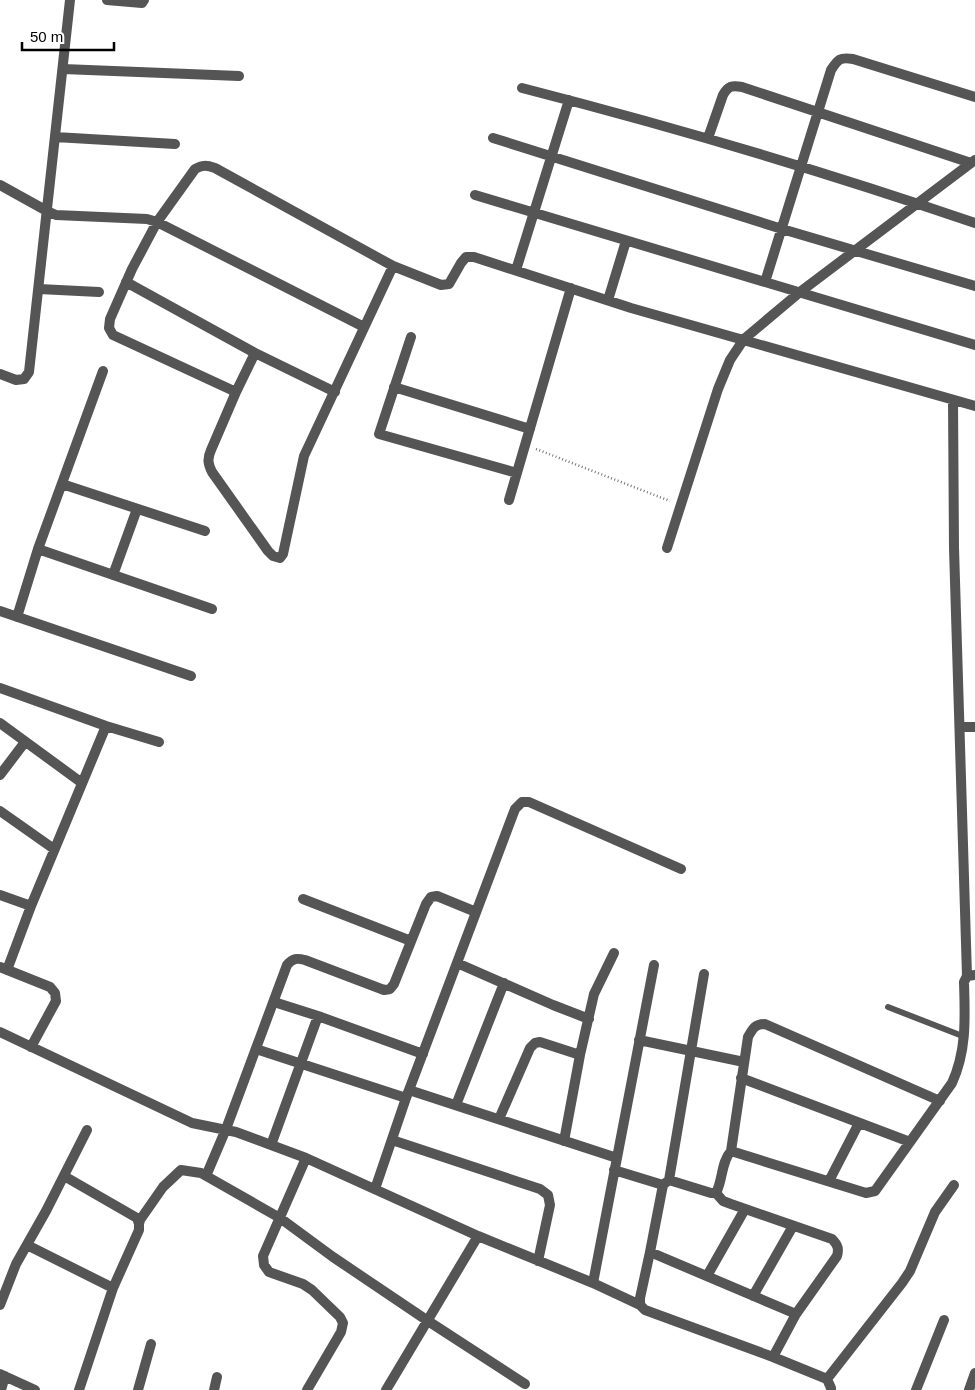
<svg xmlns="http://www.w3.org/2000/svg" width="975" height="1390" font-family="Helvetica,sans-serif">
<rect width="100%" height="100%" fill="#fff"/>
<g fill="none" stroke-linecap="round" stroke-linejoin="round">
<!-- path -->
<path stroke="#777" stroke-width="2.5" stroke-dasharray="1 2.5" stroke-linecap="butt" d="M 536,449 L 670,501"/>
<!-- service -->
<path stroke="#555" stroke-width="6" d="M 888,1007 L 965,1037"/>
<!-- minor -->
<path stroke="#555" stroke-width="10" d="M 107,0 L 142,3 L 144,0
M 63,69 L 239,76
M 522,88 C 674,127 826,172 975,223
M 55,137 L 175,144
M 493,138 L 782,229 L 975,286
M 708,138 L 723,95 C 728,86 732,85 742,87 L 971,163
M 0,185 L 47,211 L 56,215 L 147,219 L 157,222 L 364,327
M 475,195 L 975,345
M 516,270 L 569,100
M 126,282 L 255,353 L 335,392
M 765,282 L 831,70 C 838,59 840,57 853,59 L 975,97
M 39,289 L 99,292
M 608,300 L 626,241
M 411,337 L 379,434 L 517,473
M 255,353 L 236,392 L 211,450 C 207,459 208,464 212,472 L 268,551 L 273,556 L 280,558 L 283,554 L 304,456 L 393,266
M 0,374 L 16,380 L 24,379 L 29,372 L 70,0
M 394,387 L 530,429
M 236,392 L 113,335 L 109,328 L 110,319 L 132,269 L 157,222 L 195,169 C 202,165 206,165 215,168 L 393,266 L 441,285 L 449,284 L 461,263 L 466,257 L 474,257 L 631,308 L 975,406
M 953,400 L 954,548 L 967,976
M 62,484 L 205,531
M 509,500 L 571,288
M 667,548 L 718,389 L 730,360 L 744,339 L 800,292 L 975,160
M 38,549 L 212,609
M 113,575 L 137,509
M 0,611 L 191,676
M 17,617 L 38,549 L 103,371
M 0,688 L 106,726 L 159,742
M 0,723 L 82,783
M 960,727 L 975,727
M 0,775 L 25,742
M 0,811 L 54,849
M 0,895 L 31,906
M 303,899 L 411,941
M 457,963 L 553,1005 L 589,1019
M 0,967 L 50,987 L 55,993 L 56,1001 L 31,1047
M 7,970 L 31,906 L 106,726
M 274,1002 L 318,1016 L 423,1054
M 0,1032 L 192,1123 L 236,1132 L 306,1158 L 478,1236 L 593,1283 L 640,1305
M 639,1040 L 744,1062
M 256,1049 L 406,1098
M 741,1078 L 910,1142
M 409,1090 L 617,1158
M 456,1105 L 504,983
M 499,1119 L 530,1048 L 535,1043 L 540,1042 L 580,1055
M 392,1140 L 540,1189 L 548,1195 L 550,1205 L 538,1261
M 564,1141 L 580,1055 L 594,994 L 614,953
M 271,1145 L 318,1016
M 731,1151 L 748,1037 C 753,1028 755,1024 765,1024 L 940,1101
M 306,1158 L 263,1256 L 264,1265 L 269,1272 L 303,1284 L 312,1290 L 340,1317 L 343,1323 L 341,1332 L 307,1390
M 614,1170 L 663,1185
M 64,1176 L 137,1218 L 139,1224 L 139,1230 L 113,1288 L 79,1390
M 206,1176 L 226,1129 L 287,965 C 293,958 297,958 305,960 L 384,990 L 390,989 L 394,984 L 426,904 L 431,897 L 437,896 L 476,912
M 669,1180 L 704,974
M 829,1181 L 859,1123
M 375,1189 L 406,1098 L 515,809 L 522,802 L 529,802 L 681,869
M 716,1193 L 723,1201 L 731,1204 L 832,1239 C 838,1245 839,1249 837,1256 L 796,1314 L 773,1357
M 139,1224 L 140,1220 L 163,1187 L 181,1170 L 201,1173 L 280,1218 L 333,1257 L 428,1321 L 525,1384
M 27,1245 L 113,1288
M 650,1252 L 796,1314
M 707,1276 L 745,1209
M 593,1283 L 654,965
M 753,1296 L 793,1226
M 0,1305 L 16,1264 L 46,1211 L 87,1130
M 0,1374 L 35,1390
M 827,1379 L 902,1283 L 910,1271 L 935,1212 L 954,1185
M 1,1390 L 5,1376
M 138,1390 L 151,1344
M 214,1390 L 217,1377
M 386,1390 L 478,1236
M 831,1390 L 831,1388 L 827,1379 L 773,1357 L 645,1310 L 640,1305 L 640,1298 L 650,1252 L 663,1185 L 669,1180 L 711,1193 L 716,1193 C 723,1180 721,1162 731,1151 L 866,1193 L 875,1191 L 952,1083 C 967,1050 965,1017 964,982 L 967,976 L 975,975
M 916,1390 L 944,1320
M 969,1390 L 975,1373"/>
</g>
<!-- scale -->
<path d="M22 42v8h92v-8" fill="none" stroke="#000000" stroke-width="2.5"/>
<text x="30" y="42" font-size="15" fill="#000000" stroke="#ffffff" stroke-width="4" paint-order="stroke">50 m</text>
</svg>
